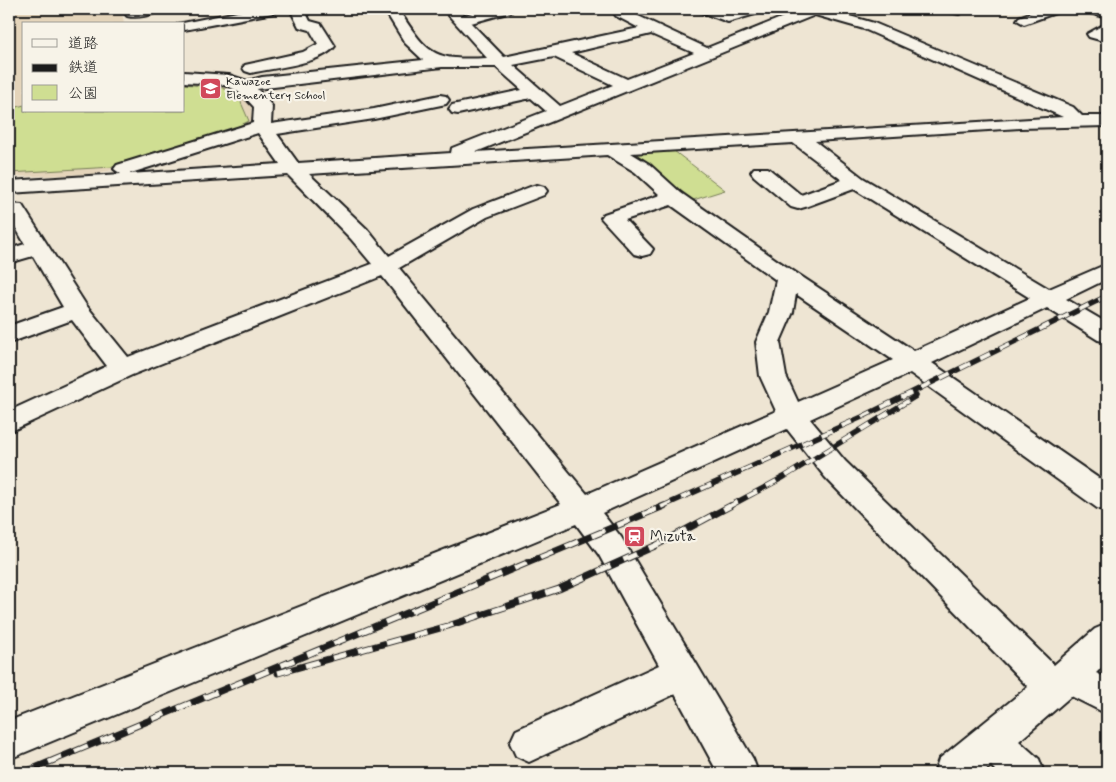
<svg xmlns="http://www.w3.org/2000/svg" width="1116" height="782" font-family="Mynerve,'Klee One',sans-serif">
<rect width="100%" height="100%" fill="#eee5d3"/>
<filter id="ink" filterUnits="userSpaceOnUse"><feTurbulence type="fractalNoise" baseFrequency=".02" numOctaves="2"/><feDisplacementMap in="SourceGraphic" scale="10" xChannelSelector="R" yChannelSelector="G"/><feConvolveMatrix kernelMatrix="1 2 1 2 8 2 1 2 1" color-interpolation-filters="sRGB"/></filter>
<g filter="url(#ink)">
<!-- built -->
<path fill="#e4d4ba" d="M 9,9 L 121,9 L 124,22 L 123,24 L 24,24 L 24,111 L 184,111 L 184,81 L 201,81 L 232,85 L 243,93 L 251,107 L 252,122 L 246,129 L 113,170 L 93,174 L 9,177 Z"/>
<!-- green -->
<path fill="#cfde92" stroke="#767d57" d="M 184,84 L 223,88 L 239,98 L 249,121 L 231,130 L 113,167 L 9,173 L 9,124 L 14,108 L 24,105 L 24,111 L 184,111 Z
M 674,151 L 725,190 L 687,202 L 624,154 Z"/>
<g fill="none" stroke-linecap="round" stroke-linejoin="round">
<defs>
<path id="minor" d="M 132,9 L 160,9 C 154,16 136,18 127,16 L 125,13 Z
M 252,9 L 280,9 L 273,13 L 184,30 L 184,24 L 178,24 Z
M 290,9 L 304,9 L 310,21 L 321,24 L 335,46 C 322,64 272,68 251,73 L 245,71 L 243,68 L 245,65 L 303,52 L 318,44 L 310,30 L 299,27 Z
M 384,9 L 398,9 C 428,54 431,61 487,58 L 443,9 L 458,9 L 464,15 L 490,9 L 513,9 L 511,12 L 471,23 L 504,57 L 639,28 L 616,16 L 614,13 L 621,9 L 644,9 L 642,12 L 634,14 L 707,48 L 803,9 L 825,9 L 874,23 L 1073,107 L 1082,116 L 1107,116 L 1107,126 L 1020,128 L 815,141 L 863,178 L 1049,289 L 1107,264 L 1107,279 L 1066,299 L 1107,323 L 1107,342 L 1098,340 L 1047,308 L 932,363 L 1107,484 L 1107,512 L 1097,508 L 910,373 L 810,419 L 845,461 L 1054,665 L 1095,629 L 1107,624 L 1107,662 L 1096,673 L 1107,678 L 1107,714 L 1071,696 L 1019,741 L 1039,759 L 1044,773 L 998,773 L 991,766 L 982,773 L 934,773 L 939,759 L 1028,687 L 825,477 L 787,429 L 602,513 L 621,537 L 753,759 L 758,773 L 718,773 L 675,694 L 529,762 L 516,756 L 510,743 L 516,730 L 659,665 L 599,555 L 576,524 L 9,759 L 9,721 L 561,504 L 382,276 L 132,375 L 9,432 L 9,411 L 107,366 L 72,320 L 9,343 L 9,326 L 63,307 L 33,256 L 9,263 L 9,249 L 25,244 L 9,216 L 9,204 L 22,205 L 86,305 L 128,357 L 372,264 L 351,239 L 288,175 L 9,193 L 9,181 L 121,174 L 114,169 L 117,165 L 253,123 L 254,107 C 229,78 219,85 184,82 L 184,72 L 229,75 L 247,81 L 262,77 L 423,60 L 405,43 ZM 815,15 L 864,29 L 1063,117 L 476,152 ZM 651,34 L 694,53 L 627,79 L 571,53 ZM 554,57 L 613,85 L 560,106 L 513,65 ZM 442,67 L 496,67 L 522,90 L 452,105 L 449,109 L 452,113 L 458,114 L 531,98 L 546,111 L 452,148 L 451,153 L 298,163 L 277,134 L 374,119 L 446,104 L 449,100 L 446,96 L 440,95 L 374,109 L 271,124 L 272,106 L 257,89 ZM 258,133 L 280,164 L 129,174 L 131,173 ZM 793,143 L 842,180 L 801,195 L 768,168 L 754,168 L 751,172 L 754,176 L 791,207 L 798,209 L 805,207 L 854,189 L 1030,298 L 914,351 L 778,261 L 681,193 L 649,164 L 631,153 ZM 607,155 L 635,172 L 660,195 L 604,214 L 601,218 L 634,254 L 642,256 L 650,254 L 653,249 L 625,220 L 671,205 L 776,280 L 769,312 L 756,342 L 760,376 L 776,411 L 587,494 L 399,268 L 487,217 L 544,195 L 547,191 L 544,187 L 537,185 L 530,187 L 473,209 L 389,256 L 367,229 L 309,174 ZM 796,294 L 893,360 L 798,402 L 786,376 L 780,342 L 793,312 Z
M 699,9 L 718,9 L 729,13 L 743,9 L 764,9 L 762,12 L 728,22 L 701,12 Z
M 948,9 L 965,9 L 966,10 L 959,14 L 950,12 Z
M 1041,9 L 1060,9 L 1058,12 L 1024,24 L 1017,20 L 1019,17 Z
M 1085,9 L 1107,9 L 1107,18 L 1087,12 Z
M 1107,23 L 1107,42 L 1089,37 L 1087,34 Z"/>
</defs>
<!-- minor casing -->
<use href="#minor" stroke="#1c1c1c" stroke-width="4"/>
<!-- minor -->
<use href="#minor" fill="#f7f3e8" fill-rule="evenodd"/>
<defs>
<path id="rail-far1" d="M 661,507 L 862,417 L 1107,296
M 728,507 L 784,477 L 916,396"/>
<path id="rail" d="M 278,673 L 448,626 L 559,589 L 657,545 L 730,506
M 23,773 L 664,506"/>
</defs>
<!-- rail-far1 casing -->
<use href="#rail-far1" stroke="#1c1c1c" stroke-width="5.5"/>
<!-- rail casing -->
<use href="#rail" stroke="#1c1c1c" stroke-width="7"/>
<!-- rail-far1 -->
<use href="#rail-far1" stroke="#f7f3e8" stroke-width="4" stroke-dasharray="11" stroke-linecap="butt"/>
<!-- rail -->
<use href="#rail" stroke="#f7f3e8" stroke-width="5" stroke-dasharray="14" stroke-linecap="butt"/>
</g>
</g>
<!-- icons -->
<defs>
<symbol id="school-square" viewBox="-11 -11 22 22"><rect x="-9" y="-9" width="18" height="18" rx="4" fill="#d1495b" stroke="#f7f3e8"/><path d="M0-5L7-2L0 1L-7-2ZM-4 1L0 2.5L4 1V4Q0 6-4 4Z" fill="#fff"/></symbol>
<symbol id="station-square" viewBox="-11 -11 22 22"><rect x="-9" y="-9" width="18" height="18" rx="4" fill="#d1495b" stroke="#f7f3e8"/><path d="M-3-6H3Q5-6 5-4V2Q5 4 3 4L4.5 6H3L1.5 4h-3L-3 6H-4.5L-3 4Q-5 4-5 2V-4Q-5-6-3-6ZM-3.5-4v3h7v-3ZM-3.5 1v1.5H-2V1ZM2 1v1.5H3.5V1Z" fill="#fff"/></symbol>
</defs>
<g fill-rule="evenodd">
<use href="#school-square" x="198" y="76" width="25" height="25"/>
<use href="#station-square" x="622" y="524" width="25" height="25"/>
</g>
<g text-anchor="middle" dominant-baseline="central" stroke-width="4.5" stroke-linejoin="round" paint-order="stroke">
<!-- far-poi labels -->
<g font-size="12" fill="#1c1c1c" stroke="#f7f3e8" text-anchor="start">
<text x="226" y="82">Kawazoe<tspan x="226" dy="14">Elementery School</tspan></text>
</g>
<!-- poi labels -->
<g font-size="15" fill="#1c1c1c" stroke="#f7f3e8" text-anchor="start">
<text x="650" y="537">Mizuta</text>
</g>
</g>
<!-- margin -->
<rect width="1116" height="782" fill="none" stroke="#f7f3e8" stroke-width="30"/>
<rect x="15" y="15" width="1086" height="752" fill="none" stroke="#1c1c1c" stroke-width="2" filter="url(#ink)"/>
<!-- legend -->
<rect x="22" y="22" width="162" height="90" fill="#f7f3e8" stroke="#9f9d96"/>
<rect x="32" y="39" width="25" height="8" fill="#f7f3e8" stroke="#9f9d96"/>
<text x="68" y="48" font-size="15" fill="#1c1c1c">道路</text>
<rect x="32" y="64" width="25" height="8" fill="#1c1c1c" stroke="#9f9d96"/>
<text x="68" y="72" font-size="15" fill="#1c1c1c">鉄道</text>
<rect x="32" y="85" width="25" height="15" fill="#cfde92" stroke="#9f9d96"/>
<text x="68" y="98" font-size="15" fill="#1c1c1c">公園</text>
</svg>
